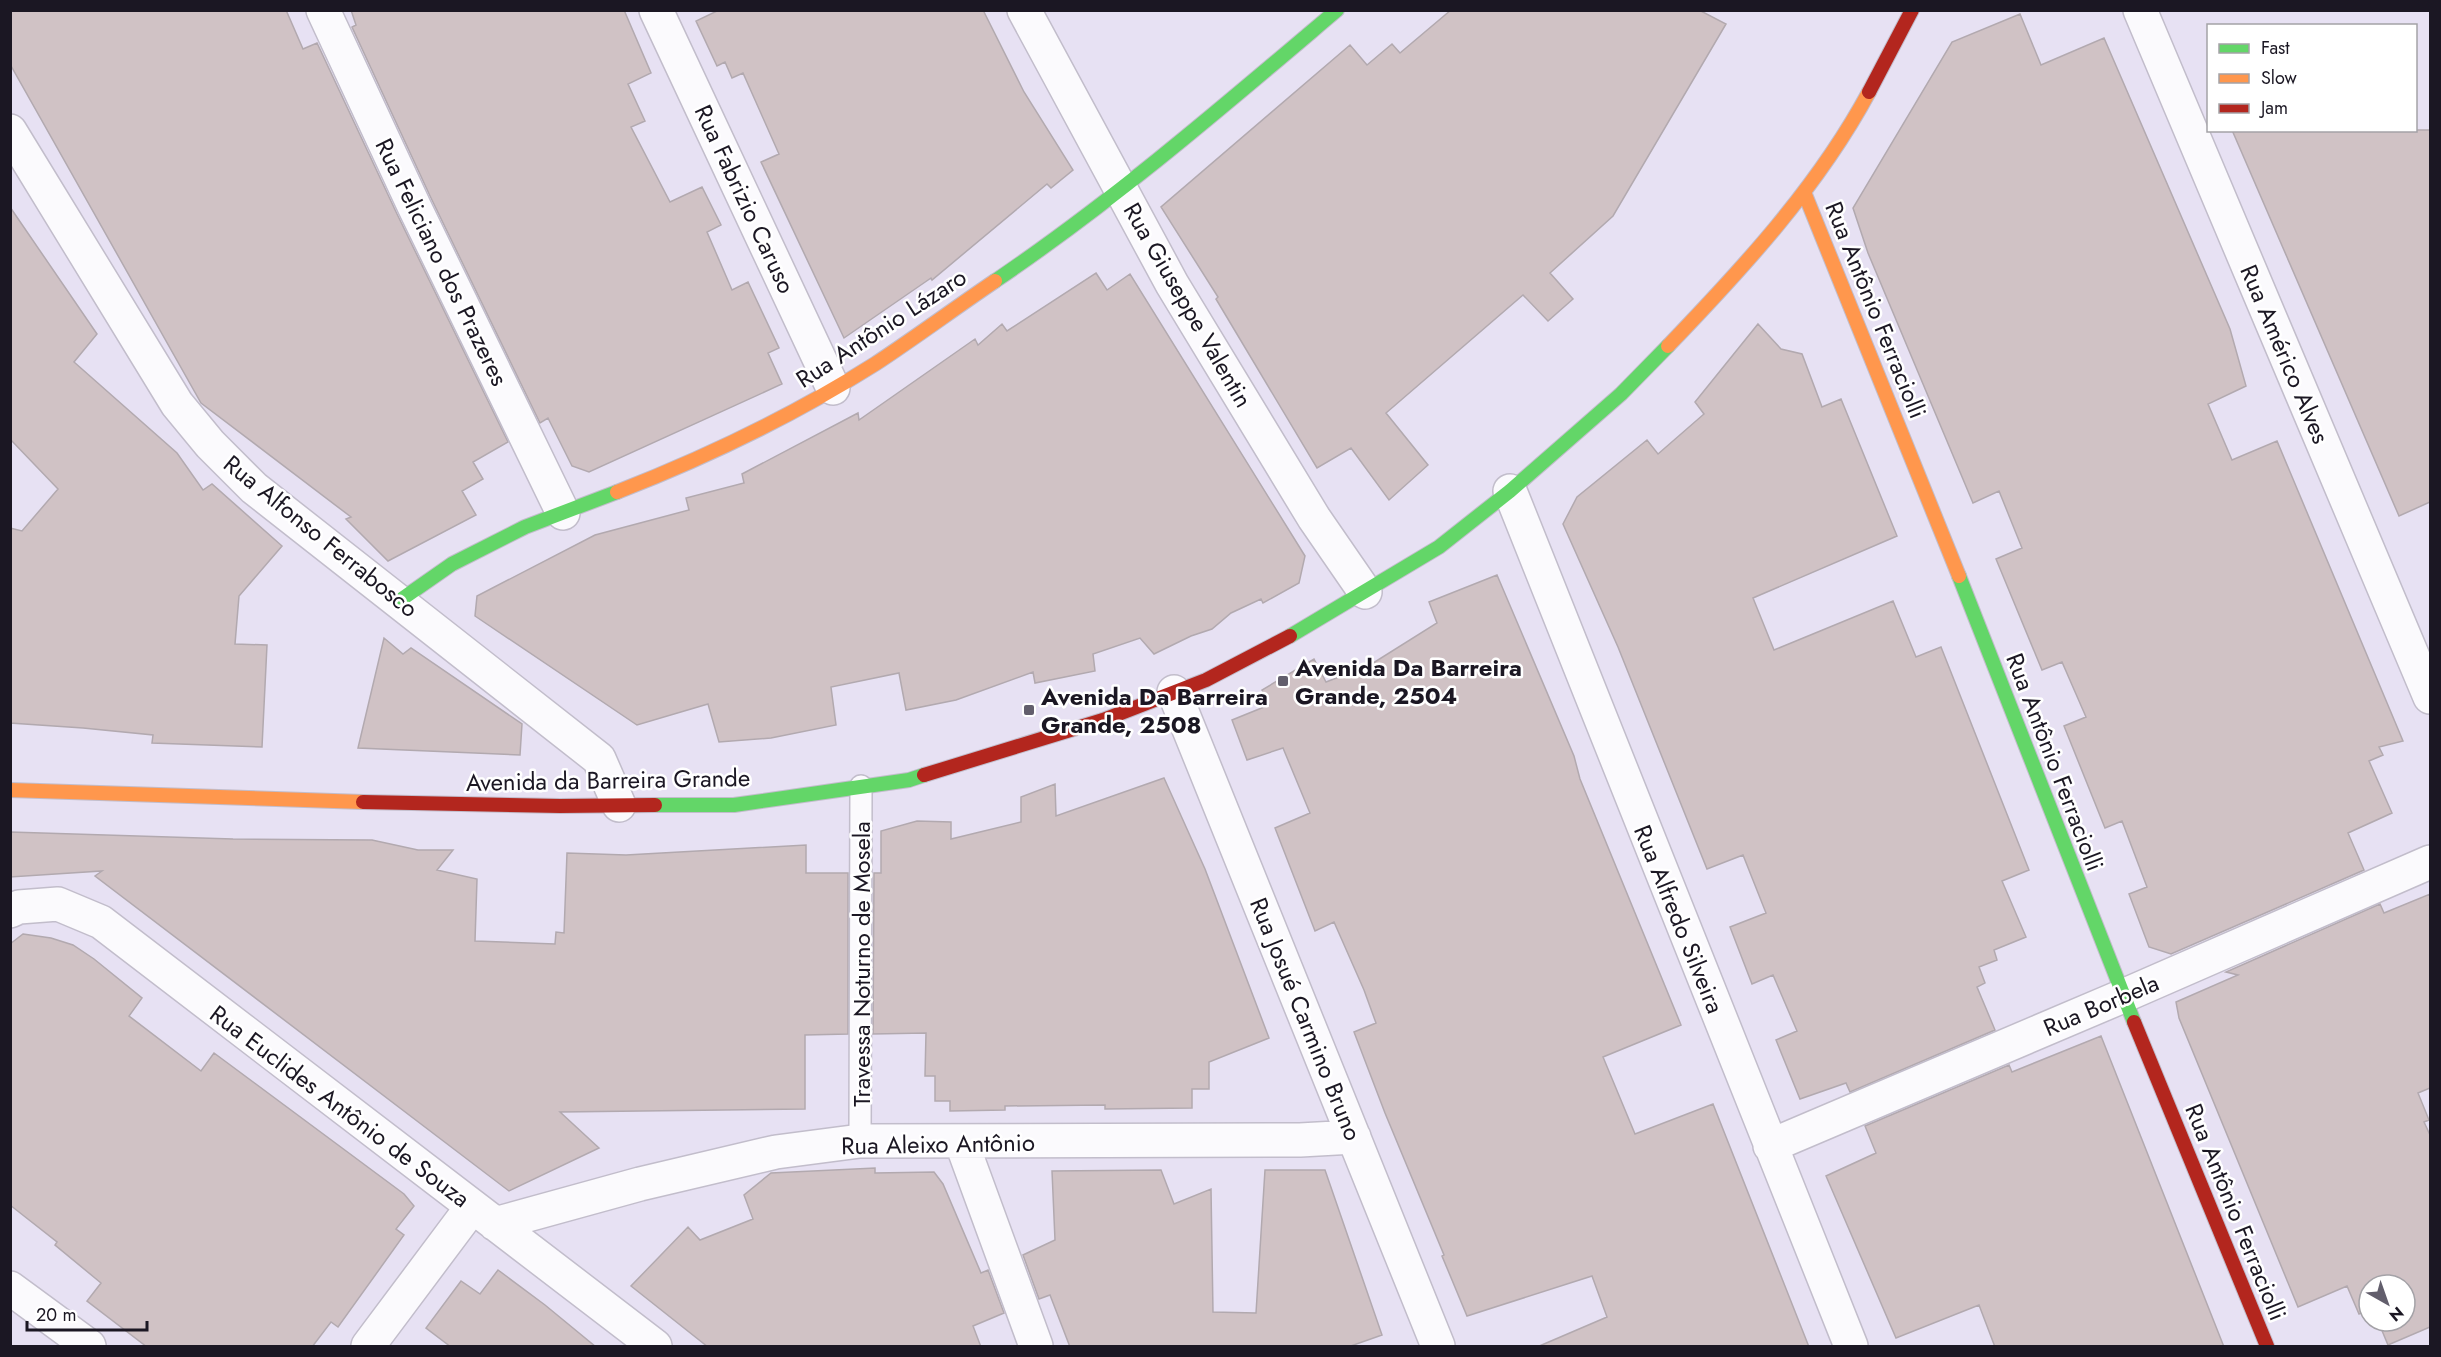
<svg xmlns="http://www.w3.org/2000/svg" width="2441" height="1357" font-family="Jost,sans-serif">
<rect width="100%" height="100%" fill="#e7e1f3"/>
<!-- building -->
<path fill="#d0c2c5" stroke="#b2a9af" stroke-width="1.5" d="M 10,10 L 286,10 L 303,49 L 317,43 L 397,214 L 508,442 L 473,462 L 483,479 L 462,491 L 476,515 L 388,561 L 346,519 L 351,517 L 201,403 L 10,64 Z
M 351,10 L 624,10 L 651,73 L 628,84 L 645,121 L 631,127 L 670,202 L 702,187 L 721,225 L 707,232 L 732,290 L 748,282 L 779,348 L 768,353 L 782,384 L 589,472 L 572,466 L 548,418 L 540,423 L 431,198 L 352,27 L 356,25 Z
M 719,10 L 983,10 L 1024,92 L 1073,170 L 1051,188 L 1047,184 L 932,280 L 931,278 L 844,338 L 761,162 L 779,154 L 743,73 L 732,78 L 725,62 L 717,66 L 696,21 Z
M 1451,10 L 1699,10 L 1726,24 L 1613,216 L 1550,273 L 1573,299 L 1548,321 L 1523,295 L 1386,413 L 1428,465 L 1389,500 L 1351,448 L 1317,468 L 1216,299 L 1218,297 L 1161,207 L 1350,45 L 1367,65 L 1392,44 L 1400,53 Z
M 2020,14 L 2041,65 L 2104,38 L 2230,329 L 2246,386 L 2208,404 L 2232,460 L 2277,441 L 2403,741 L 2379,747 L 2383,755 L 2369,761 L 2392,813 L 2348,833 L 2364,870 L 2171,954 L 2149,947 L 2129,894 L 2147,887 L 2122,821 L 2105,828 L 2064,726 L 2086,717 L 2062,662 L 2042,670 L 1996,559 L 2022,548 L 1999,491 L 1973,503 L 1868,253 L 1853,208 L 1952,42 Z
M 2232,130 L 2430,130 L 2430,502 L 2399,516 Z
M 10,207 L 97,334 L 74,362 L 177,453 L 203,490 L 212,484 L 282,546 L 239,596 L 235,644 L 267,645 L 262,747 L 152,743 L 153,735 L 83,728 L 10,723 L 10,528 L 22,531 L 58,489 L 10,439 Z
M 1096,273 L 1107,290 L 1130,274 L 1305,556 L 1299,583 L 1263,603 L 1261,599 L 1231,613 L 1212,629 L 1191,636 L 1154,654 L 1140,638 L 1093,654 L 1095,671 L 1035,683 L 1033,672 L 956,700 L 906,710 L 899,673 L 831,687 L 836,725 L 771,738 L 719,742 L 708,704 L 637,725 L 475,616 L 477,596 L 595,535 L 689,510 L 686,498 L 744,483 L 742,474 L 858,413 L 859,420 L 975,339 L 978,345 L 1002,324 L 1007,331 Z
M 1758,324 L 1781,349 L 1802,354 L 1822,407 L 1841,399 L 1897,536 L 1753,598 L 1774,650 L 1893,601 L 1916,657 L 1941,647 L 2029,870 L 2002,881 L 2026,937 L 1994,950 L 1997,960 L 1979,967 L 1985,983 L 1977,987 L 1995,1030 L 1850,1092 L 1846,1083 L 1800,1099 L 1776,1040 L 1797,1031 L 1773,975 L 1752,984 L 1730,927 L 1766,913 L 1743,855 L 1707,869 L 1618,647 L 1563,524 L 1577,497 L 1647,440 L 1658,454 L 1704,414 L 1695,402 Z
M 1497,575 L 1574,756 L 1580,779 L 1681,1025 L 1603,1057 L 1635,1134 L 1713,1104 L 1809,1347 L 1537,1347 L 1607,1317 L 1592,1276 L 1467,1316 L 1442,1256 L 1444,1255 L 1385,1113 L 1354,1032 L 1376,1023 L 1364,990 L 1334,922 L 1315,931 L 1275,828 L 1310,813 L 1283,748 L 1247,760 L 1232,720 L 1269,705 L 1262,690 L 1314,659 L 1326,682 L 1370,665 L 1437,623 L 1429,602 Z
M 384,638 L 403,654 L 411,648 L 522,724 L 520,755 L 358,748 Z
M 1164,778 L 1205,869 L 1269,1038 L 1209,1062 L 1209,1089 L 1192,1089 L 1192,1108 L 1105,1109 L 1105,1105 L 1005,1106 L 1005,1110 L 950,1111 L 950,1101 L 935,1101 L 935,1076 L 925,1076 L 926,1033 L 873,1034 L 874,873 L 881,873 L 881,831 L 917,821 L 951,822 L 951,839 L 1021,822 L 1021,797 L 1055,784 L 1056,816 Z
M 10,832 L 233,839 L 372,840 L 418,850 L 453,850 L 437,870 L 477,879 L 475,941 L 555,944 L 556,932 L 564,933 L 567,853 L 626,855 L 806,845 L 806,873 L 848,873 L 848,1034 L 805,1035 L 805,1109 L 560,1112 L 599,1148 L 509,1191 L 95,876 L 102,871 L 10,877 Z
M 2430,894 L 2430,1088 L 2418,1093 L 2429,1120 L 2424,1122 L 2430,1135 L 2430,1327 L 2388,1345 L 2378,1321 L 2405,1321 L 2405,1285 L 2369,1285 L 2369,1310 L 2359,1314 L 2347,1286 L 2298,1307 L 2179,1018 L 2176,1002 L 2238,975 L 2226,972 L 2380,904 L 2384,913 Z
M 23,934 L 51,938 L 73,945 L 94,959 L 142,998 L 129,1016 L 201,1071 L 214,1053 L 404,1194 L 414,1206 L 396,1229 L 404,1235 L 338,1327 L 331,1322 L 312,1347 L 147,1347 L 87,1301 L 101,1283 L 55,1245 L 57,1242 L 10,1205 L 10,944 Z
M 2101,1036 L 2224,1347 L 1995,1347 L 1979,1305 L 1896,1338 L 1826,1176 L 1876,1153 L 1865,1126 L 2009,1065 L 2012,1072 Z
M 875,1168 L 875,1173 L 934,1172 L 943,1184 L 981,1273 L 988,1270 L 1004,1313 L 973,1326 L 981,1347 L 708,1347 L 631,1286 L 688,1227 L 700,1240 L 753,1219 L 744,1195 L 771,1173 Z
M 1161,1170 L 1174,1204 L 1211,1189 L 1213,1312 L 1256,1313 L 1265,1170 L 1325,1170 L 1382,1335 L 1348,1347 L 1070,1347 L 1050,1295 L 1039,1299 L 1023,1255 L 1055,1240 L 1052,1171 Z
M 498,1270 L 545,1305 L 596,1347 L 451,1347 L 426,1328 L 461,1281 L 480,1294 Z"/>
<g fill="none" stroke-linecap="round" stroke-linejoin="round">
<defs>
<path id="lane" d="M 860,1141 L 861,786"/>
<path id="street" d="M 323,10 L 414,206 L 563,513
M 656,10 L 833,388
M 1024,10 L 1172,284 L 1314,518 L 1365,592
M 2140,10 L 2430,697
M 10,131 L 177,404 L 210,444 L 254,488 L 599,759 L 619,805
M 1510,491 L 1851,1346
M 1174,692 L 1438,1346
M 10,911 L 19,907 L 58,904 L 101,922 L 655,1346
M 961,1141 L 1036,1346
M 1770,1146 L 2123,996 L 2430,862
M 495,1224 L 640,1184 L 776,1152 L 860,1141 L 1300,1140 L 1354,1137
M 10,1288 L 89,1346
M 368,1346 L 472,1207"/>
<path id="fast" d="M 995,281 C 1116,199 1226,104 1337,10
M 1959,576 L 2134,1022
M 399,601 L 452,564 L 525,527 L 617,492
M 1290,636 L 1439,547 L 1510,491 L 1621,394 L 1668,346
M 655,805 L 734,805 L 909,780 L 924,775"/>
<path id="slow" d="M 1804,192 L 1959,576
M 1668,346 C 1742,269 1818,187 1869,92
M 617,492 C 707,457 794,415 875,364 C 916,337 955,308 995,281
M 10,790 L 363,802"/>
<path id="jam" d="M 1869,92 L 1912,10
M 924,775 L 1103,720 L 1206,680 L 1290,636
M 363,802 L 560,806 L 655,805
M 2134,1022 L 2267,1346"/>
</defs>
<!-- lane casing -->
<use href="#lane" stroke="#c2bdcb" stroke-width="24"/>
<!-- street casing -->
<use href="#street" stroke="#c2bdcb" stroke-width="36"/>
<!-- fast casing -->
<use href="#fast" stroke="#c2bdcb" stroke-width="16"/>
<!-- slow casing -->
<use href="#slow" stroke="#c2bdcb" stroke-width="16"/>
<!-- jam casing -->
<use href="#jam" stroke="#c2bdcb" stroke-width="16"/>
<!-- lane -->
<use href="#lane" stroke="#fbfafd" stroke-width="21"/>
<!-- street -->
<use href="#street" stroke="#fbfafd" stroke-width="33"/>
<!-- fast -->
<use href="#fast" stroke="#63d668" stroke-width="14"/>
<!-- slow -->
<use href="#slow" stroke="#ff974d" stroke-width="14"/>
<!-- jam -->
<use href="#jam" stroke="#b3261e" stroke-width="14"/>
</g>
<!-- markers -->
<g fill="#625e6c" stroke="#fff" stroke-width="2">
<rect x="1277" y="675" width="12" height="12" rx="3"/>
<rect x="1023" y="704" width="12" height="12" rx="3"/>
</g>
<g text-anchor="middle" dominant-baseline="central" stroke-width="5" stroke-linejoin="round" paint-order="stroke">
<!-- street labels -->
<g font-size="24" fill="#1b1723" stroke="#fff">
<text transform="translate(745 199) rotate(65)">Rua Fabrizio Caruso</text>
<text transform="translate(442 262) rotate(64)">Rua Feliciano dos Prazeres</text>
<text transform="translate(1188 305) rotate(60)">Rua Giuseppe Valentin</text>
<text transform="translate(1876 310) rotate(68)">Rua Antônio Ferraciolli</text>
<text transform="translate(881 328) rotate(-33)">Rua Antônio Lázaro</text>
<text transform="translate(2285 354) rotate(67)">Rua Américo Alves</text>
<text transform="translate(321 536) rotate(39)">Rua Alfonso Ferrabosco</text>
<text transform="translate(2055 762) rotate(69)">Rua Antônio Ferraciolli</text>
<text transform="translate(608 780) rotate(-1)">Avenida da Barreira Grande</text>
<text transform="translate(1679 919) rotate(68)">Rua Alfredo Silveira</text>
<text transform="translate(861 964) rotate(-90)">Travessa Noturno de Mosela</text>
<text transform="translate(2101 1005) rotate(-23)">Rua Borbela</text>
<text transform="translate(1306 1019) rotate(68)">Rua Josué Carmino Bruno</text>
<text transform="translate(340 1106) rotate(37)">Rua Euclides Antônio de Souza</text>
<text transform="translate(938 1144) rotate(-1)">Rua Aleixo Antônio</text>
<text transform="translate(2236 1212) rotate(68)">Rua Antônio Ferraciolli</text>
</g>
<!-- poi labels -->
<g font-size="24" font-weight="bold" fill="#1b1723" stroke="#fff" text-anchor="start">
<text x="1295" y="667">Avenida Da Barreira<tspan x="1295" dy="28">Grande, 2504</tspan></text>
<text x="1041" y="696">Avenida Da Barreira<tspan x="1041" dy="28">Grande, 2508</tspan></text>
</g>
</g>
<!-- border -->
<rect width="2441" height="1357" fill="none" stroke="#1b1723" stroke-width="24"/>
<!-- legend -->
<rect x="2207" y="24" width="210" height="108" fill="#ffffff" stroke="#a4a2a7" stroke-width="1.5"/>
<rect x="2219" y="44" width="30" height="9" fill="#63d668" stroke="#a4a2a7" stroke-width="1.5"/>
<text x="2261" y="54" font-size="18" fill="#1b1723">Fast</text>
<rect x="2219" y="74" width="30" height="9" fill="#ff974d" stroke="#a4a2a7" stroke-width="1.5"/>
<text x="2261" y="84" font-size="18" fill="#1b1723">Slow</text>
<rect x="2219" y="104" width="30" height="9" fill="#b3261e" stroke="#a4a2a7" stroke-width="1.5"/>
<text x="2261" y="114" font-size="18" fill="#1b1723">Jam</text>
<!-- north arrow -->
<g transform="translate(2387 1303) rotate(140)"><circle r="28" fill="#ffffff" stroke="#a4a2a7" stroke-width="1.5"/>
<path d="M0-4.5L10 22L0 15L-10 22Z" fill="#625e6c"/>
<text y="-9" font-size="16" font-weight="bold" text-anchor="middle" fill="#1b1723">N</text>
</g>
<!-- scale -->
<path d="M27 1321v9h120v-9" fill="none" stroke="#1b1723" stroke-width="3"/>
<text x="36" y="1321" font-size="18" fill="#1b1723" stroke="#ffffff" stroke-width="4.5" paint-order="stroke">20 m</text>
</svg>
